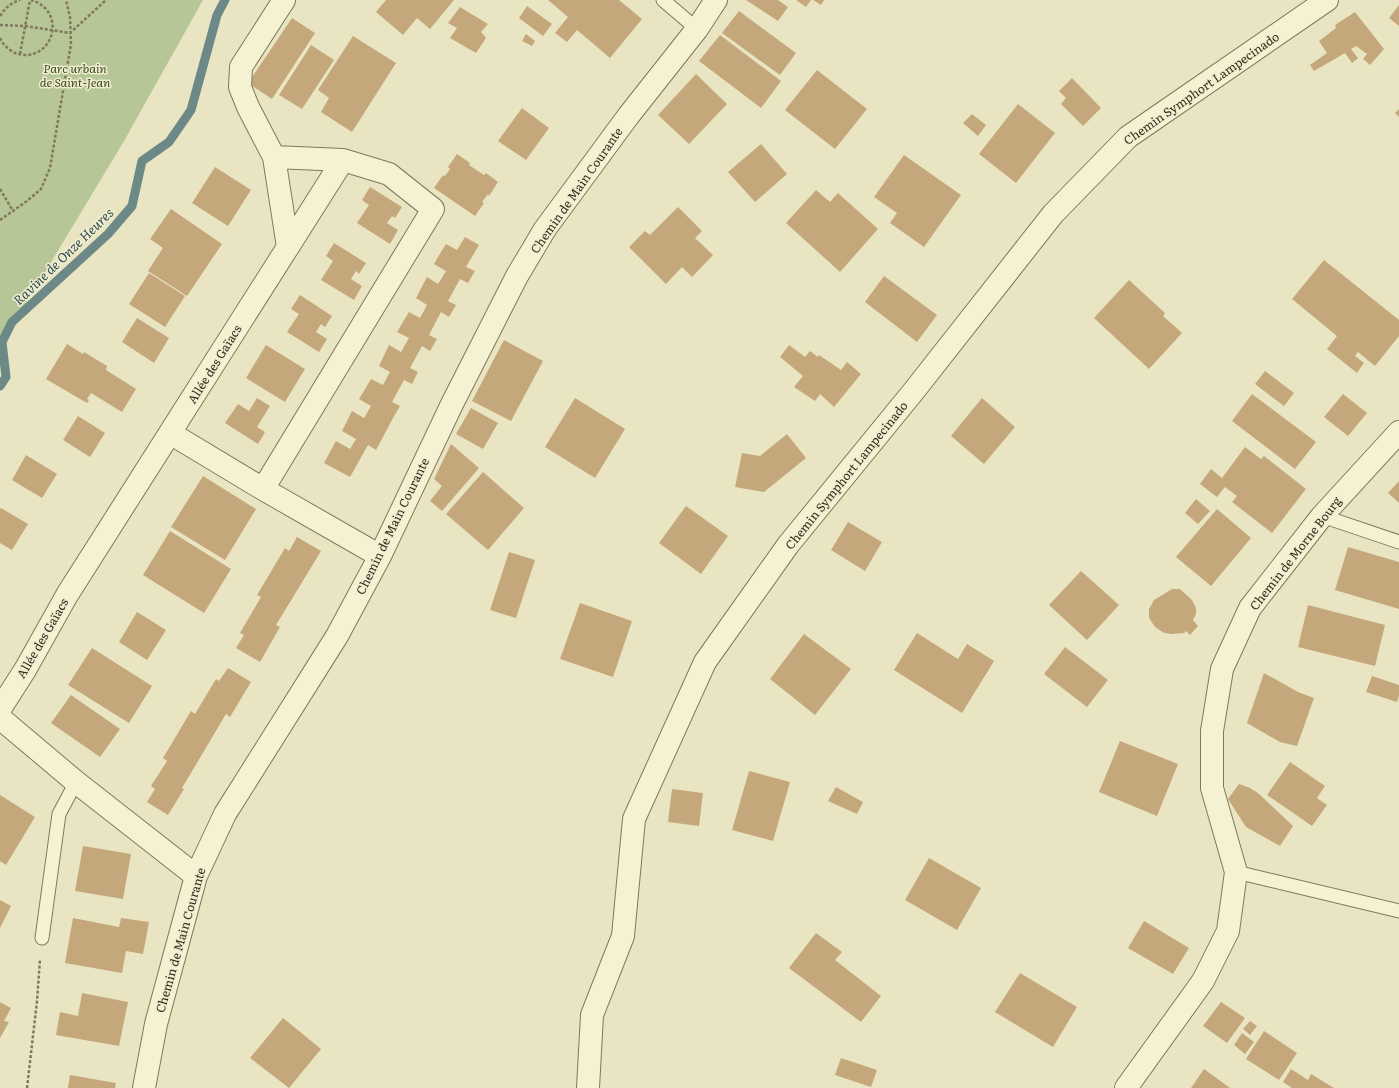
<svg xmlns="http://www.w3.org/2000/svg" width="1399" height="1088" font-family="Literata,serif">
<rect width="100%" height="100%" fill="#e9e5c2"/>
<!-- green -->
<path fill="#b7c697" d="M 0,0 L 203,0 L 124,141 L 0,347 Z"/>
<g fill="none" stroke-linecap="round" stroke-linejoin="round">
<!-- stream -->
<path stroke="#6c8987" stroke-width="9" d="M 0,386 L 6,377 L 2,342 L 12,322 L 108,234 L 132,206 L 142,161 L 169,142 L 191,110 L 217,15 L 225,0"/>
</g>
<!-- building -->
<path fill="#c4a87b" d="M 386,0 L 454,0 L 430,29 L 417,18 L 403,35 L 376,12 Z
M 548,0 L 619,0 L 642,19 L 610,58 L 577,30 L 567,42 L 555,33 L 568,17 Z
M 746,0 L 778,0 L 788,7 L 778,21 Z
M 796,0 L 811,0 L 806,7 Z
M 813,0 L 824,0 L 821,5 Z
M 1399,5 L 1399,26 L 1389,18 Z
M 527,6 L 552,24 L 543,36 L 519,18 Z
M 460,7 L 488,24 L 481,32 L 486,38 L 476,53 L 450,38 L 457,28 L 448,23 Z
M 739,11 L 796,53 L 780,75 L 722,33 Z
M 1355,12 L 1384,49 L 1370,65 L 1363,59 L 1367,54 L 1356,46 L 1351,49 L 1358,58 L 1352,63 L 1345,53 L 1314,71 L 1310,65 L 1327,53 L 1319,41 L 1336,28 L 1335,25 Z
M 292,18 L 315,33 L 272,99 L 248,83 Z
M 526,34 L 535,41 L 532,46 L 522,41 Z
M 720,35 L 781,81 L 761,108 L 699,61 Z
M 353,36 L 396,63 L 352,132 L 321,112 L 329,98 L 318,90 Z
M 311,45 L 334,60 L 302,109 L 279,95 Z
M 817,70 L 867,109 L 835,149 L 785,110 Z
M 696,74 L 727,104 L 689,144 L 658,115 Z
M 1072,78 L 1101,108 L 1083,126 L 1061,104 L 1066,98 L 1059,91 Z
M 1018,104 L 1055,133 L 1016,183 L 979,154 Z
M 522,108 L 549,128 L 526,160 L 498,141 Z
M 1399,109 L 1399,117 L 1395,113 Z
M 972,114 L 986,125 L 978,136 L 963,123 Z
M 761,144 L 787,174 L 755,202 L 728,172 Z
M 457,154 L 470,163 L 469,165 L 484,175 L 486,173 L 498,182 L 489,196 L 488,194 L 482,202 L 484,203 L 475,216 L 434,188 L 443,175 L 445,176 L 450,169 L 448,167 Z
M 904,155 L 961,195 L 924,247 L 890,223 L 897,213 L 874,197 Z
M 215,167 L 251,190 L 228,226 L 192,203 Z
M 370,187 L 402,207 L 395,218 L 392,216 L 387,223 L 398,230 L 390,244 L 357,223 L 369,205 L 362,200 Z
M 816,190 L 830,202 L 838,193 L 878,229 L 840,272 L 786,223 Z
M 678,207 L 702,231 L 695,238 L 713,255 L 692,277 L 682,267 L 666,284 L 629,247 L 645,231 L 650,235 Z
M 171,209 L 222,244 L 187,296 L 148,271 L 163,248 L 150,239 Z
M 465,237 L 479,245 L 466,267 L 475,271 L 468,283 L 460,279 L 448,301 L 456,305 L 449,317 L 441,312 L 429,335 L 437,339 L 430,351 L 422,346 L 410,368 L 418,372 L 412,384 L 404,380 L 392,402 L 400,406 L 393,418 L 376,450 L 368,445 L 350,477 L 324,463 L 336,441 L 350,449 L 356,439 L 342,431 L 352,411 L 364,418 L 371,406 L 359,399 L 371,379 L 383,385 L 390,372 L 379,366 L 389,345 L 401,352 L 409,338 L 397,332 L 409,312 L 420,318 L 427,305 L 416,298 L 427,277 L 438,284 L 446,271 L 434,264 L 441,252 L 446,244 L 457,250 Z
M 334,243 L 366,263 L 359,274 L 356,271 L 351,279 L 362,286 L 354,300 L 321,280 L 333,261 L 326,256 Z
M 1324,260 L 1399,320 L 1399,336 L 1375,366 L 1358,352 L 1355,356 L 1364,363 L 1357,373 L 1327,349 L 1337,336 L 1292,299 Z
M 149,273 L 185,296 L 165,327 L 129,304 Z
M 884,276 L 937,315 L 917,342 L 865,302 Z
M 1129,280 L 1165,313 L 1163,316 L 1182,333 L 1149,369 L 1094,318 Z
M 300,295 L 332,316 L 325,327 L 321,324 L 316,332 L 327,339 L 319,352 L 287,332 L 299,314 L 291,309 Z
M 137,318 L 169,338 L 154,363 L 122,342 Z
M 504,340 L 543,361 L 511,421 L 472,401 Z
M 67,344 L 83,354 L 84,352 L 107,366 L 106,370 L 136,389 L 122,412 L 91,393 L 87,399 L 89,400 L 87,403 L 46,379 Z
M 266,345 L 305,369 L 285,402 L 246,378 Z
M 789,345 L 805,357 L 810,351 L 818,357 L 819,355 L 841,370 L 847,362 L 861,374 L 834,407 L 820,394 L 815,401 L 794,387 L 803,376 L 780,357 Z
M 1265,371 L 1294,393 L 1284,406 L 1255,384 Z
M 1252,394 L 1316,442 L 1295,469 L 1232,421 Z
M 1343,394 L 1367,413 L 1348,436 L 1324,417 Z
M 257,398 L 270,406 L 257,427 L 265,432 L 258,444 L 225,423 L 238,404 L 249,411 Z
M 575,398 L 625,429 L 595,478 L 545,447 Z
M 982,398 L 1015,427 L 984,464 L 951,436 Z
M 471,408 L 498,423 L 483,449 L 456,434 Z
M 78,416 L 105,433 L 90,457 L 63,440 Z
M 787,434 L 806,458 L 764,492 L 735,487 L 742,453 L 760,456 Z
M 451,444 L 479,468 L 442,511 L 430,501 L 442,486 L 434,479 Z
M 1245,447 L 1261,459 L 1264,456 L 1306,489 L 1272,533 L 1232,502 L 1237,496 L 1225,487 L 1217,497 L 1200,484 L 1211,469 L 1222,478 Z
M 26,455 L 57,474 L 42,498 L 12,480 Z
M 483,472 L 524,508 L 488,550 L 446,514 Z
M 203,476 L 256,509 L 225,560 L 171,527 Z
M 1399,481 L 1399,503 L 1388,493 Z
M 1196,499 L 1210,511 L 1198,524 L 1185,513 Z
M 686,506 L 728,536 L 701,574 L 659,543 Z
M 1,508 L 28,524 L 12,550 L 0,543 L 0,509 Z
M 1217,509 L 1251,538 L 1211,586 L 1176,557 Z
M 848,522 L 882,542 L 865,571 L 831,550 Z
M 170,531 L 231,569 L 204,613 L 143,575 Z
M 297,537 L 321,551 L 276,625 L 280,627 L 260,662 L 236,648 L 244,635 L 240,633 L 261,597 L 257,595 L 285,548 L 289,551 Z
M 1348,547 L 1399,562 L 1399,609 L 1335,590 Z
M 509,552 L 535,560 L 516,618 L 490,610 Z
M 1081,571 L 1119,605 L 1087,640 L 1049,605 Z
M 1172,589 L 1180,589 L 1192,600 L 1196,608 L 1196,614 L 1193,620 L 1198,626 L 1190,635 L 1186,631 L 1184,633 L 1172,634 L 1164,633 L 1155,627 L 1149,618 L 1149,609 L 1154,600 Z
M 580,603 L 632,621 L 613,677 L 560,659 Z
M 1308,605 L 1385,625 L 1375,666 L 1298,647 Z
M 137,612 L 166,630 L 147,660 L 119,642 Z
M 917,633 L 958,659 L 967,644 L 994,661 L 962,713 L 894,670 Z
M 804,634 L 851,669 L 815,715 L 770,679 Z
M 1065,647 L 1108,680 L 1087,707 L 1044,674 Z
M 92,648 L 152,686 L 129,723 L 68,685 Z
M 228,668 L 251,682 L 230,717 L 226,714 L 182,788 L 184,789 L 168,815 L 147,802 L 155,789 L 151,786 L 167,761 L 163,758 L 191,711 L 195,714 L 216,679 L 219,681 Z
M 1264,673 L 1298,692 L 1314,698 L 1297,746 L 1280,742 L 1247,723 Z
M 1372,676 L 1399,685 L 1399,695 L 1397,702 L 1366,692 Z
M 71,695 L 120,729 L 100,757 L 51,723 Z
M 1120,741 L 1178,764 L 1157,816 L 1099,792 Z
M 1290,762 L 1325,786 L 1317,798 L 1327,805 L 1312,826 L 1267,795 Z
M 749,771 L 790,782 L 773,841 L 732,830 Z
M 1239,784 L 1250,788 L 1258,793 L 1293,826 L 1280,846 L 1246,827 L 1228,799 Z
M 836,787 L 863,802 L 857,814 L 828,801 Z
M 672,789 L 703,793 L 699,826 L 668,822 Z
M 0,795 L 35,817 L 6,865 L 0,861 Z
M 83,846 L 131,854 L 123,899 L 75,891 Z
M 929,858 L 981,888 L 957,930 L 905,900 Z
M 0,900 L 11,906 L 0,928 Z
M 73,918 L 119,927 L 121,918 L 149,922 L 143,954 L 126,951 L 122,973 L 65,963 Z
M 1144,921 L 1189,948 L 1173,974 L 1128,948 Z
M 816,933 L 842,952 L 835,960 L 881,996 L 861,1022 L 789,968 Z
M 1020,973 L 1077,1007 L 1053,1047 L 995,1012 Z
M 82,993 L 128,1002 L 119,1046 L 56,1035 L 60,1012 L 78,1016 Z
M 0,1002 L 11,1008 L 4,1021 L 9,1022 L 0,1038 Z
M 1221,1002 L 1245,1018 L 1227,1043 L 1203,1026 Z
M 283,1018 L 321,1049 L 289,1088 L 250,1058 Z
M 1250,1021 L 1257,1026 L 1250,1035 L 1243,1029 Z
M 1264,1031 L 1297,1053 L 1279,1080 L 1246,1059 Z
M 1242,1033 L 1254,1042 L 1245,1054 L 1234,1045 Z
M 841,1058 L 877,1070 L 871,1087 L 835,1075 Z
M 1204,1069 L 1230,1088 L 1191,1088 Z
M 1291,1069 L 1308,1080 L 1311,1074 L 1334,1088 L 1292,1088 L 1283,1082 Z
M 70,1075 L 116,1083 L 115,1088 L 68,1088 Z"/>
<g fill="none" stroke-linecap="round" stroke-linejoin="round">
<defs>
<path id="service" d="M 663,0 L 697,29
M 1322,516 L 1399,542
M 1236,872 L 1399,911
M 42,938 L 59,814 L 76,782"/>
<path id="minor" d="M 288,247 L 343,160
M 170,433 L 263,489 L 380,556
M 263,489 L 433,209 L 389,174 L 343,160 L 274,157
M 0,709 L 25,670 L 67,595 L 288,247 L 274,157 L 248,107 L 240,87 L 241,67 L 284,0
M 0,718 L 76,782 L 196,876
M 144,1088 L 156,1024 L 196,876 L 225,814 L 337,636 L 380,556 L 452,404 L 517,276 L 545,229 L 629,115 L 697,29 L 716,0
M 588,1088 L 592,1015 L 623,936 L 634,819 L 705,662 L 788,545 L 913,392 L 1053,214 L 1128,137 L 1327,0
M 1126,1088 L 1203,981 L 1228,931 L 1236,872 L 1212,788 L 1212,731 L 1222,669 L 1250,608 L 1322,516 L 1399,432"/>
</defs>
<!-- service casing -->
<use href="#service" stroke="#81775b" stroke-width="15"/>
<!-- minor casing -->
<use href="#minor" stroke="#81775b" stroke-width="24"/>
<!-- path -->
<path stroke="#81775b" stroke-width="2.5" stroke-dasharray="3 2" stroke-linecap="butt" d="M 0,16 C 6,7 11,3 20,0
M 0,25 L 25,26 L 70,33 L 106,0
M 0,38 C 3,45 9,50 15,53 C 51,66 70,12 31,0
M 20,54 L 30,0
M 0,189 L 13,211
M 0,220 L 27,201 L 41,189 L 50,168 L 71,44 L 70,17 L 66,0
M 27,1088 L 37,1001 L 40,959"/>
<!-- service -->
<use href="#service" stroke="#f5f2d4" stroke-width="13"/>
<!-- minor -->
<use href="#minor" stroke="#f5f2d4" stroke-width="22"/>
</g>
<g text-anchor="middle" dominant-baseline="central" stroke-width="3" stroke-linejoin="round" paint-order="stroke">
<!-- park labels -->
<g font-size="12" font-style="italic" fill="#3c4d26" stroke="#f1eed0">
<text x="75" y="68">Parc urbain<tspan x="75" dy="14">de Saint-Jean</tspan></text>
</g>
<!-- street labels -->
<g font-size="12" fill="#322c1e" stroke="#f1eed0">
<text transform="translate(1201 88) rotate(-35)">Chemin Symphort Lampecinado</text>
<text transform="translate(576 190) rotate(-55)">Chemin de Main Courante</text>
<text transform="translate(214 364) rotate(-58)">Allée des Gaïacs</text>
<text transform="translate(846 475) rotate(-51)">Chemin Symphort Lampecinado</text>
<text transform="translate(392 526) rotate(-64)">Chemin de Main Courante</text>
<text transform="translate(1295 553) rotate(-52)">Chemin de Morne Bourg</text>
<text transform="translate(42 638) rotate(-60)">Allée des Gaïacs</text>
<text transform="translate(180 940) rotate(-74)">Chemin de Main Courante</text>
</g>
<!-- water labels -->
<g font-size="13" font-style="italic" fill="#2e4c51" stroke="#f1eed0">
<text transform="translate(63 256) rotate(-44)">Ravine de Onze Heures</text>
</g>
</g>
</svg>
